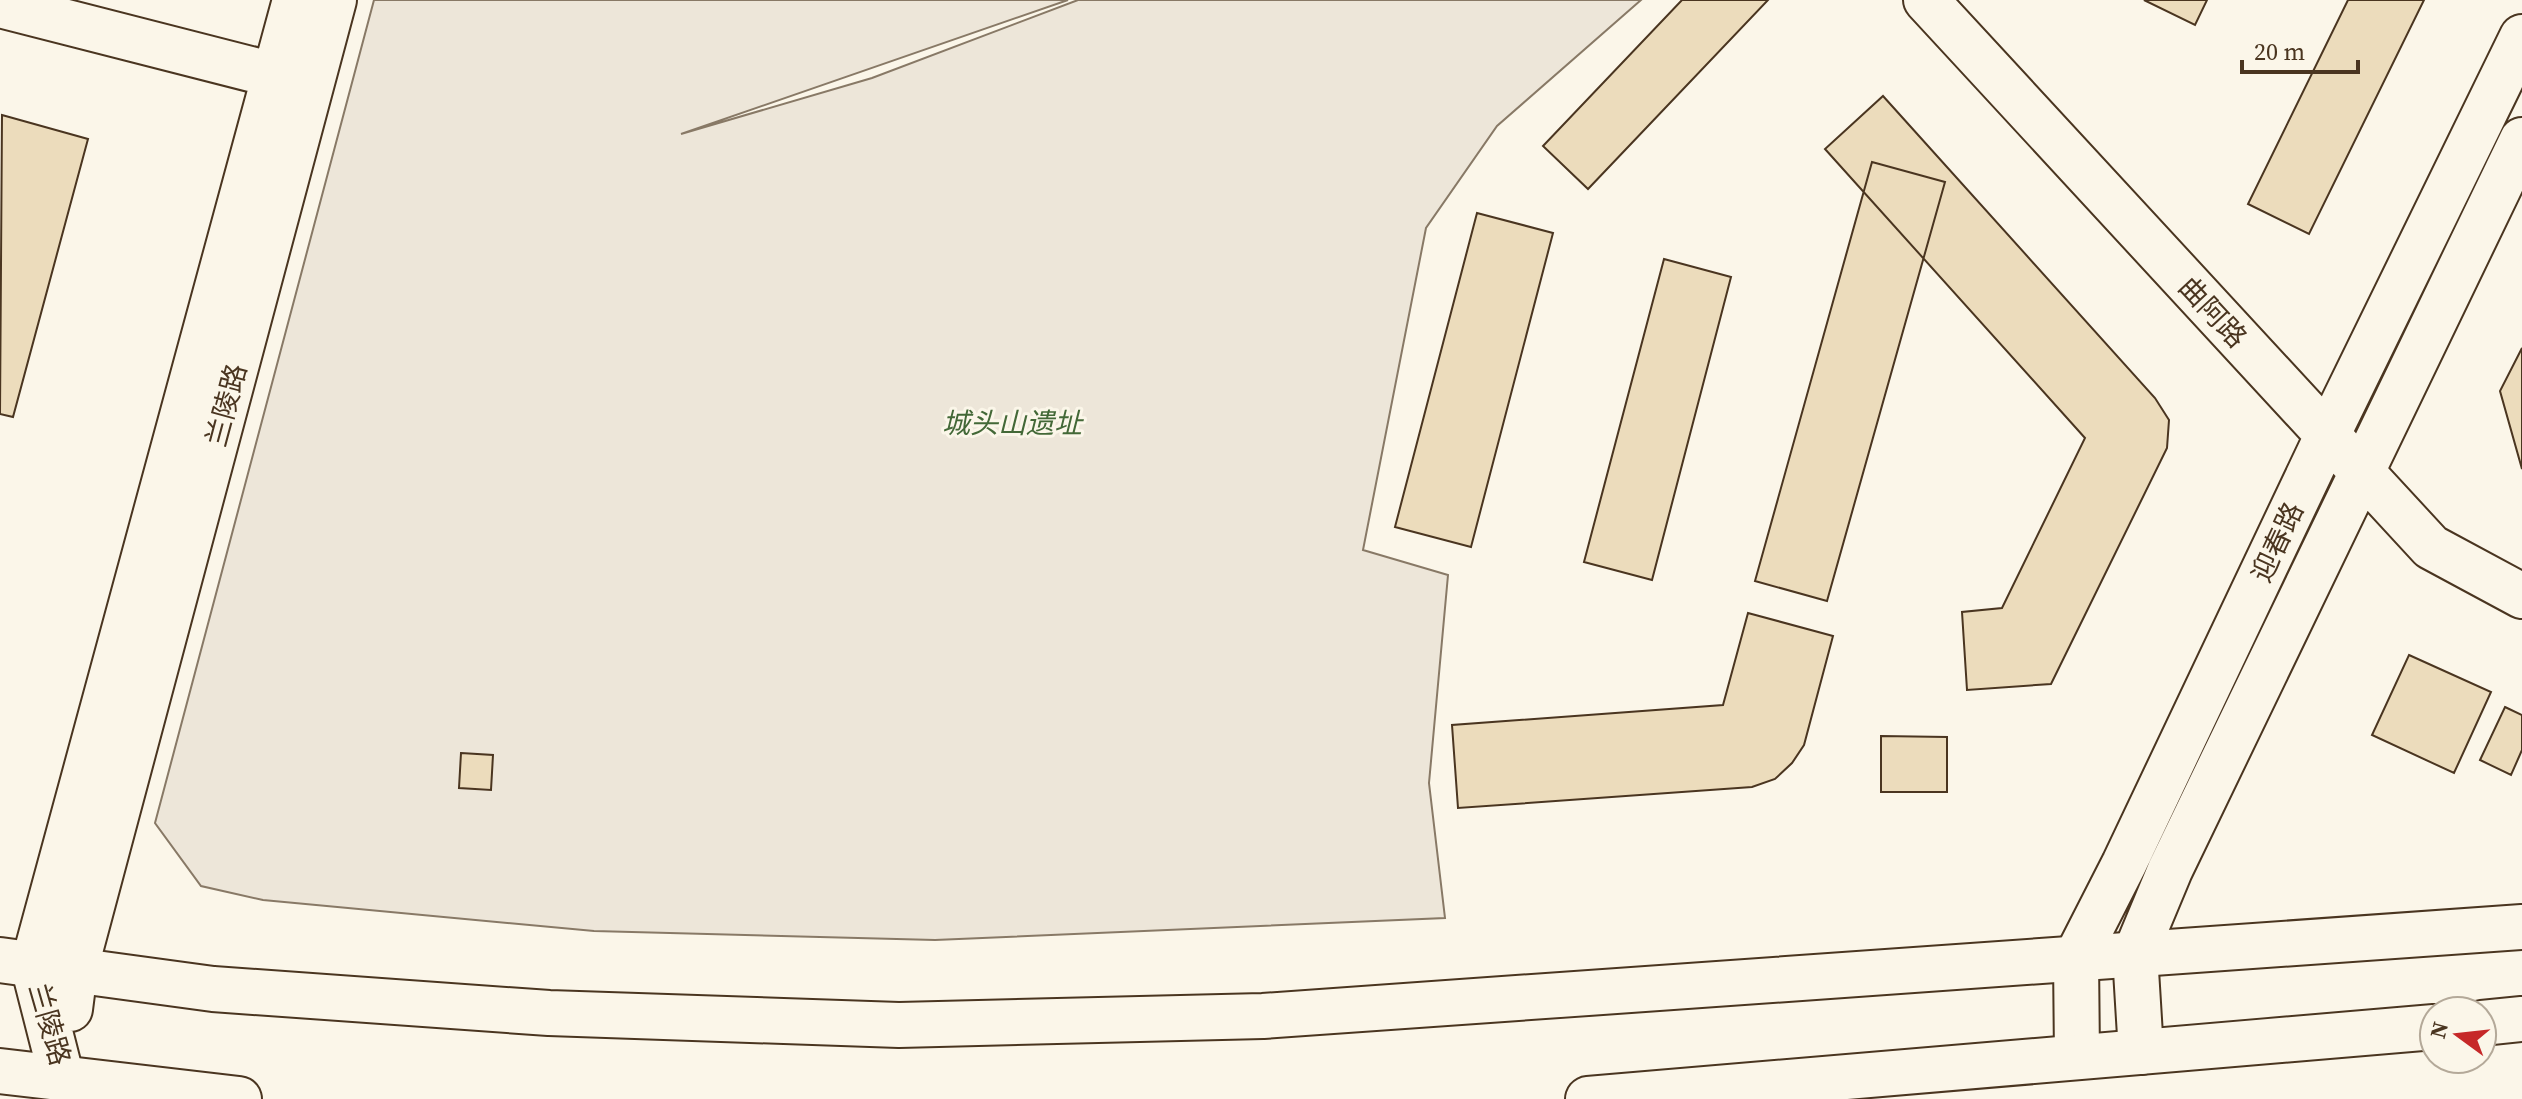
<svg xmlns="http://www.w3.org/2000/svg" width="2522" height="1099" font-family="'Source Serif 4','Noto Sans SC',serif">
<rect width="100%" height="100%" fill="#fbf6e9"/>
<!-- green -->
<path fill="#ede6d9" stroke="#887966" stroke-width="2" d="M 374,0 L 1068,0 L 681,134 L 872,78 L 1078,0 L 1641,0 L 1497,126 L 1426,228 L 1363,550 L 1448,575 L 1429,783 L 1445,918 L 935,940 L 594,931 L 263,900 L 201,886 L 155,823 Z"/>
<!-- building -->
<path fill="#ecdcbc" stroke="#4a3520" stroke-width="2" d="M 1682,0 L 1768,0 L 1588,189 L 1543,146 Z
M 2144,0 L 2207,0 L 2195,25 Z
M 2348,0 L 2424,0 L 2309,234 L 2248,204 Z
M 1883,96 L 2155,398 L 2169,420 L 2167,448 L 2051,684 L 1967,690 L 1962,612 L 2002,608 L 2085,438 L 1825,149 Z
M 2,115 L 88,139 L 13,417 L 0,414 Z
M 1872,162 L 1945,182 L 1827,601 L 1755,581 Z
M 1477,213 L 1553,233 L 1471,547 L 1395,527 Z
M 1664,259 L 1731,277 L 1652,580 L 1584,562 Z
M 2522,348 L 2522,469 L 2500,391 Z
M 1748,613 L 1833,636 L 1804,745 L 1792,763 L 1775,779 L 1752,787 L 1458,808 L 1452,725 L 1723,705 Z
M 2409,655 L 2491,692 L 2454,773 L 2372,735 Z
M 2505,707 L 2522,715 L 2522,750 L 2511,775 L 2480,760 Z
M 1881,736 L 1947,737 L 1947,792 L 1881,792 Z
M 461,753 L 493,755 L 491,790 L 459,788 Z"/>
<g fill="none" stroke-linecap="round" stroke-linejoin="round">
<defs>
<path id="minor" d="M 1926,0 L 2431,547 L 2522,596
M 0,5 L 274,75
M 70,1009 L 75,970 L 334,0
M 2141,1052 L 2135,954 L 2170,870 L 2522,140
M 2077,1057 L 2076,958 L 2124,864 L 2327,436 L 2522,37
M 62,1079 L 33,965 L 295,0"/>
<path id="major" d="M 0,960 L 213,989 L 549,1013 L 899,1025 L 1263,1016 L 2522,927
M 2482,1023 L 2522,1019
M 0,1071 L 239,1099
M 1588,1099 L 2434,1027"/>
</defs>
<!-- minor casing -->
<use href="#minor" stroke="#4a3520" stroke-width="48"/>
<!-- major casing -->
<use href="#major" stroke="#4a3520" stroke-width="48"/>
<!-- minor -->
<use href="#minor" stroke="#fbf6e9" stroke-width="44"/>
<!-- major -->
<use href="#major" stroke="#fbf6e9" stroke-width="44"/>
</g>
<g text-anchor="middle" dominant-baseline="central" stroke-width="6" stroke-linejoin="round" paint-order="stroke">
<!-- street labels -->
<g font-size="28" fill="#4a3520" stroke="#fbf6e9">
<text transform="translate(2213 312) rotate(47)">曲阿路</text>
<text transform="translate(226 405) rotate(-75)">兰陵路</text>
<text transform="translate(2277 542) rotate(-65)">迎春路</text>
<text transform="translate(50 1024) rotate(74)">兰陵路</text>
</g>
<!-- park labels -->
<g font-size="28" font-style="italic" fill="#436837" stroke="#fbf6e9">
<text x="1012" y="423">城头山遗址</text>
</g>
</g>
<!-- north arrow -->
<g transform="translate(2458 1035) rotate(285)"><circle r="38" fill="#fbf6e9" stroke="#b4a999" stroke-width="2"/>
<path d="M0-6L14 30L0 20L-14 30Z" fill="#c62828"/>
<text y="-12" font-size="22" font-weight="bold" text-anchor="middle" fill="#4a3520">N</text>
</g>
<!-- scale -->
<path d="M2242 60v12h116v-12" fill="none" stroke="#4a3520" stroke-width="4"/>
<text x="2254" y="60" font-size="24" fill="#4a3520" stroke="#fbf6e9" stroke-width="6" paint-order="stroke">20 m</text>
</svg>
